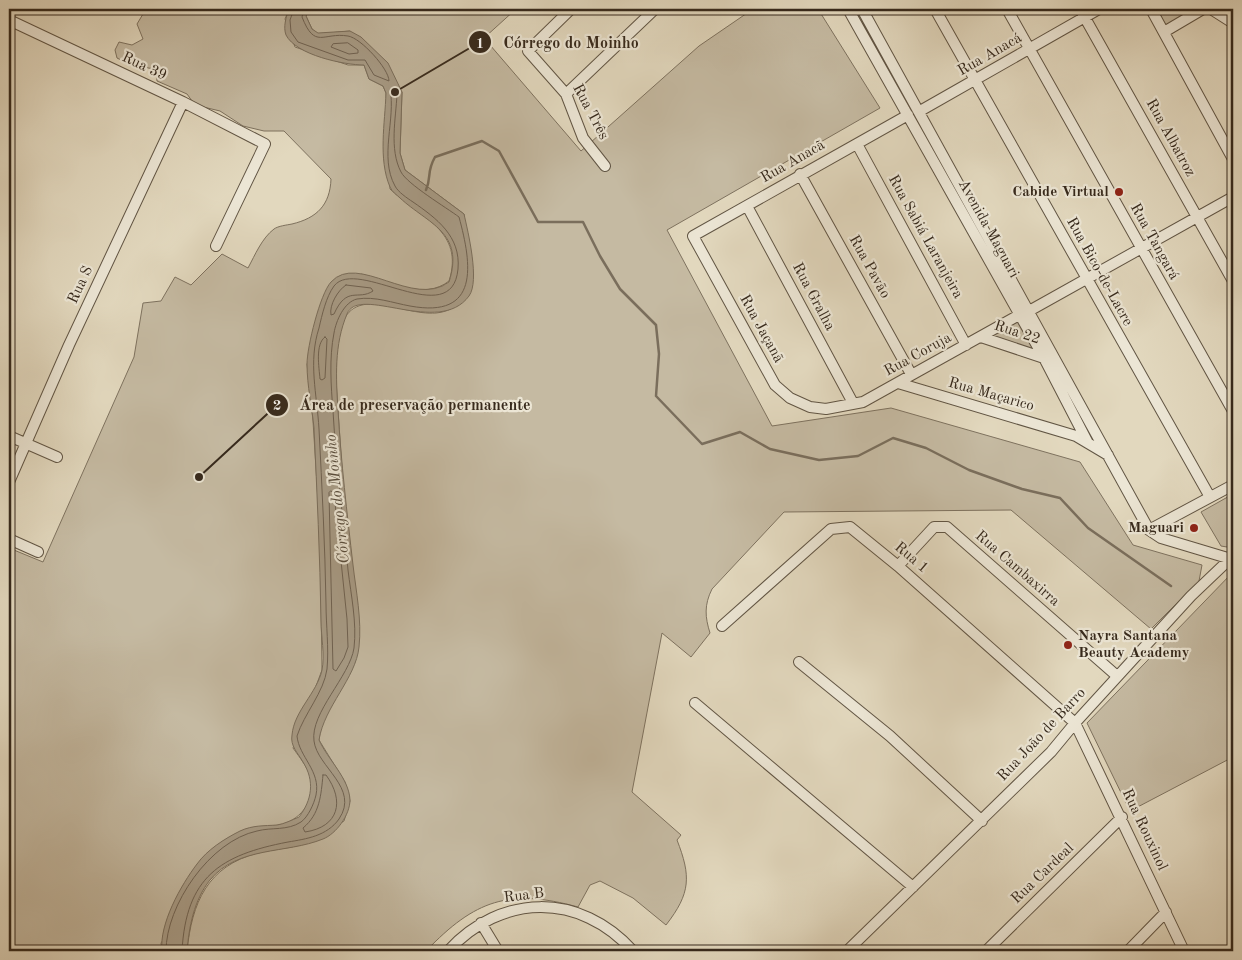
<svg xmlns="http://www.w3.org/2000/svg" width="1242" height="960" font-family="'Old Standard TT',serif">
<rect width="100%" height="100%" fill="#e2d8be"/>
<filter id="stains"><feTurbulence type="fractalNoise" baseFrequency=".004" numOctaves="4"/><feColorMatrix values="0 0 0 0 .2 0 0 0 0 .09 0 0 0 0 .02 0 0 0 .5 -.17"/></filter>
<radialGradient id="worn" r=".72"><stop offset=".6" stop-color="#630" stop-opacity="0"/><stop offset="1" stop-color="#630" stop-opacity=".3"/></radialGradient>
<!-- green -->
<path fill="#c5baa2" stroke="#7e725f" d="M 146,9 L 289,9 L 285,19 L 295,47 L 348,65 L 364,65 L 369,79 L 383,86 L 386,93 L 390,189 C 420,217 465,231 449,281 C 424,301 388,281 361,274 L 307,364 L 313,421 L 320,532 L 322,670 L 293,748 C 300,758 310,770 312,782 C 314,803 299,821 279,825 C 264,828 256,825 241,831 L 161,943 L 162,951 L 9,951 L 9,548 L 43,562 L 134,357 L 143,303 L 161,301 L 175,277 L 191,285 L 222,254 L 248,268 C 255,255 262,238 274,229 C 278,226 287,225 292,224 C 317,218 330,205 331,179 L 284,131 L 264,131 L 243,126 L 220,111 L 195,105 L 187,94 L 157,81 L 156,69 L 133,66 L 117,58 L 115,50 L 119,42 L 132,45 L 143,39 L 137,24 Z
M 310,9 L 516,9 L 484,38 L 581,151 L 699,46 L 753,9 L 818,9 L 880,108 L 667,230 L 772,426 L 891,408 L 1080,462 L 1133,545 L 1202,565 L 1199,581 L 1151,629 L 1011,510 L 784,512 L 712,589 C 704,605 705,617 710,633 L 691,657 L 662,633 L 632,792 L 681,835 L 677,840 C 691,876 691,893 666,925 L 633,898 L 600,881 L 590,885 L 578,907 C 509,888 475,900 426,951 L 187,951 C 192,903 207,866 258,853 C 272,849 287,849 300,845 C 315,840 330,829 344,821 L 350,801 L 345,782 L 319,740 L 321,725 L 355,662 L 336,380 C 337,365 335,348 339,334 C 350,280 400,316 436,313 C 450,312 459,304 469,295 L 464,214 L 405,170 L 400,153 L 402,92 L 350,31 L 318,34 L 312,29 L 306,16 Z
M 1157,9 L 1195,9 L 1166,26 Z
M 1019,321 L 1039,353 L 990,336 Z
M 1233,494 L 1233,548 L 1221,546 L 1201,512 Z
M 1233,572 L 1233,757 L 1130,811 L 1087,723 Z"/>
<!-- water -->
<path fill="#a89c87" stroke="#7a6e5c" d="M 289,9 L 310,9 L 306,16 L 312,29 L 318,33 L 350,31 L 361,37 L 388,63 L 402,92 L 400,153 L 405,170 L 464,214 C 468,232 480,281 469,296 C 439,337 359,284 347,314 C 334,345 336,378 338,410 C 341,462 347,513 353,565 C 356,591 362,620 359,647 C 356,678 324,707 319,740 C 328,760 349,778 350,800 C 350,815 336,834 323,839 C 286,854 238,846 210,880 C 194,900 189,927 187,951 L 162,951 C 159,924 181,885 197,864 C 207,850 224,839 240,831 C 253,825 264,826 277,825 C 284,824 292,820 299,817 C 312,800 315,781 303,762 C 298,753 290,746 292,735 C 294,711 317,693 322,670 C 325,655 321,636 321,621 C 320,556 317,493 314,428 C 312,407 307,386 307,364 C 307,347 320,294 331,282 C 358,252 413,309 449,282 C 465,232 428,224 400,198 C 397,195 392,192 390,187 C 378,159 385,123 386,93 L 383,86 L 369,79 L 364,65 C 344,65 296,55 286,35 C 283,27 286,17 289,9 Z"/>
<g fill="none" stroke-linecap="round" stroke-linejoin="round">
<!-- shore -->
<path stroke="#6f6252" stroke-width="1" d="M 294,9 L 290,20 L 291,32 L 298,42 L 348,60 L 365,60 L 374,75 L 389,81 C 389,69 361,38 348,36 C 323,32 315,50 302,17 L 304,9
M 348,43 L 358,50 L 358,53 L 349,54 L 331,47 L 333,44 Z
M 346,285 L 371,288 L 373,291 C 358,301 347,285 334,314 L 331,315 C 329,305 338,290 346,285 Z
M 325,337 L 327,339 L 325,378 L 322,380 L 320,379 C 319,367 315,344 325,337 Z
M 331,491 L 334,493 L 347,619 L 348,647 L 344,658 L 336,671 L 333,669 L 329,493 Z
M 323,775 L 326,775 C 345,801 339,827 305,832 L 303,828 C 320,814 321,795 323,775 Z
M 166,951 C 166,905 210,841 257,831 C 272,827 287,831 301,822 C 308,817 314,804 316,795 C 321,771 299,757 297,736 C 304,714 324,692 327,669 C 329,648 326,625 326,604 C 325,545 322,487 319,429 C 317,394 308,362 319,328 C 322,315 326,297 334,286 C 357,256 452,333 458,269 C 461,236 436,218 413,202 C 407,198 398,192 395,186 C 379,157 396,119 390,89 L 393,87 L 397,94 C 396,118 389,149 401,172 C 407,184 447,208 459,217 C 472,265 480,319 410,306 C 393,303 375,296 357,299 C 344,302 336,321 334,333 C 329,358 331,386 333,411 C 336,464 343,517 348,570 C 351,595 357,623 354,648 C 350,676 310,713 314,741 C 317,767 360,788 339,819 C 327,836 306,839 288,842 C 220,855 186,877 182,951"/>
<!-- stream -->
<path stroke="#7a6e5c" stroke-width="2.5" d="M 426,190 C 432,176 426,173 435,157 L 482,141 L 499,151 L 538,222 L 583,222 L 600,256 L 620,289 L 656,325 L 659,354 L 656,396 L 702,444 L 740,432 L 770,449 L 819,460 L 858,456 L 893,438 L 926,448 L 969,470 L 1022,489 L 1060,498 L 1088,528 L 1171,586"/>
<defs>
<path id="minor" d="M 571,9 L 528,51 L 566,94 L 583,138 L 605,166
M 848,9 L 1044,358 L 1088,443
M 862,9 L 1149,530 L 1161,538 L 1231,559
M 935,9 L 1210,497
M 1007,9 L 1233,411
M 1080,9 L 1233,281
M 1151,9 L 1233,159
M 1211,9 L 1233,23
M 9,20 L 183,102 L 265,144 L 216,246
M 1164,32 L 1203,9
M 566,94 L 655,9
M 920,111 L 1099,9
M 908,115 L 693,236 L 775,385 L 790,398 L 810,407 L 826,409 L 863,402 L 1019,315
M 857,144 L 966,345
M 800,174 L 911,374
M 747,206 L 853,403
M 1029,311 L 1233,197
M 981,337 L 1044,358
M 898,383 L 1076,436 L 1108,455
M 9,436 L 57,457
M 9,482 L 69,345 L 183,102
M 1149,530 L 1233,485
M 9,539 L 38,552
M 898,566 L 934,527 L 947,527 L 1117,676
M 722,626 L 831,529 L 850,527 L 898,566 L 1075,723 L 1184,951
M 799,662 L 890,736 L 982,821
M 695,703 L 913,887
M 481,923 L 498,951
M 448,951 C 501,893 580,892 633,951
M 847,951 L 1051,752 L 1075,723 L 1191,596 L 1233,556
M 986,951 L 1122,817
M 1128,951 L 1166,912"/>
</defs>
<!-- minor casing -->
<use href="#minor" stroke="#615544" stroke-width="12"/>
<!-- minor -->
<use href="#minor" stroke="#ece6d5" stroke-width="10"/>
</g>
<!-- markers -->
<g fill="#8f2418" stroke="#ece6d5" stroke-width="2">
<circle cx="1119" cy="192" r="5"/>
<circle cx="1194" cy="528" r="5"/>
<circle cx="1068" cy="645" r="5"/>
</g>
<g text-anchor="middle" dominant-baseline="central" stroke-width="4.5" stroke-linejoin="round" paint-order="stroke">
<!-- street labels -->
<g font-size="15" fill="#36291c" stroke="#ece6d5">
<text transform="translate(990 55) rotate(-30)">Rua Anacá</text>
<text transform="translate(144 67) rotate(25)">Rua 39</text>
<text transform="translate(590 112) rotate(62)">Rua Três</text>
<text transform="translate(1170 138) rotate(61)">Rua Albatroz</text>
<text transform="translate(793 162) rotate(-30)">Rua Anacã</text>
<text transform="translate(988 229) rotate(61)">Avenida Maguari</text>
<text transform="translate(925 237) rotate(61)">Rua Sabiá Laranjeira</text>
<text transform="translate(1154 242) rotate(61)">Rua Tangará</text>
<text transform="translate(869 267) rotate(61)">Rua Pavão</text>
<text transform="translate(1099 272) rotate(61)">Rua Bico-de-Lacre</text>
<text transform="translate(81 285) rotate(-65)">Rua S</text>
<text transform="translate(813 297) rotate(62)">Rua Gralha</text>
<text transform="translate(761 329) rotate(61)">Rua Jaçanã</text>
<text transform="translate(1017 333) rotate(18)">Rua 22</text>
<text transform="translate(918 355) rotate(-29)">Rua Coruja</text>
<text transform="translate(991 395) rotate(16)">Rua Maçarico</text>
<text transform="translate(911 558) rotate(40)">Rua 1</text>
<text transform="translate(1017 569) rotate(41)">Rua Cambaxirra</text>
<text transform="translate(1042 735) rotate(-47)">Rua João de Barro</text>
<text transform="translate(1144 830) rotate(65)">Rua Rouxinol</text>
<text transform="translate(1043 874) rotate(-44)">Rua Cardeal</text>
<text transform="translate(524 896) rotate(-7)">Rua B</text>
</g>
<!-- poi labels -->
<g font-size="15" font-weight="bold" fill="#36291c" stroke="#ece6d5" text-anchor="end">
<text x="1109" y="192">Cabide Virtual</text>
<text x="1184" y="528">Maguari</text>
<text x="1078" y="636" text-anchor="start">Nayra Santana<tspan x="1078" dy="17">Beauty Academy</tspan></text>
</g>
<!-- water labels -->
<g font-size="16" font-style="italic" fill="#584c3c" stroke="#ece6d5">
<text transform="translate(338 499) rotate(-96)">Córrego do Moinho</text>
</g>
</g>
<!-- callouts -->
<path fill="none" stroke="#36291c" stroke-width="2" d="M395 92L480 42M199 477L277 405"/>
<g fill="#36291c" stroke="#ece6d5" stroke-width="2">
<circle cx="395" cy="92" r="5"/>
<circle cx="199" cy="477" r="5"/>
<circle cx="480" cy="42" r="12"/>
<circle cx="277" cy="405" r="12"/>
</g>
<g font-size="15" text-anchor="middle" font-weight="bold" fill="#fff">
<text x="480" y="48">1</text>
<text x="277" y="410">2</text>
</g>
<g font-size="16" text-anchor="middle" font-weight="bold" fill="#36291c" stroke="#ece6d5" stroke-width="4.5" stroke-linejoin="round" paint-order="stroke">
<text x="571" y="48">Córrego do Moinho</text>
<text x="415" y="410">Área de preservação permanente</text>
</g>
<!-- margin -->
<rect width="1242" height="960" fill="none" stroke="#e2d8be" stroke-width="30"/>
<rect x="10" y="10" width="1222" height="940" fill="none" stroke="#36291c" stroke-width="2.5"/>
<rect x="15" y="15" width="1212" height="930" fill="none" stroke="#36291c"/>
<rect width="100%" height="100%" filter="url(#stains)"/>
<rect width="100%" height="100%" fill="url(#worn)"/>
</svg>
